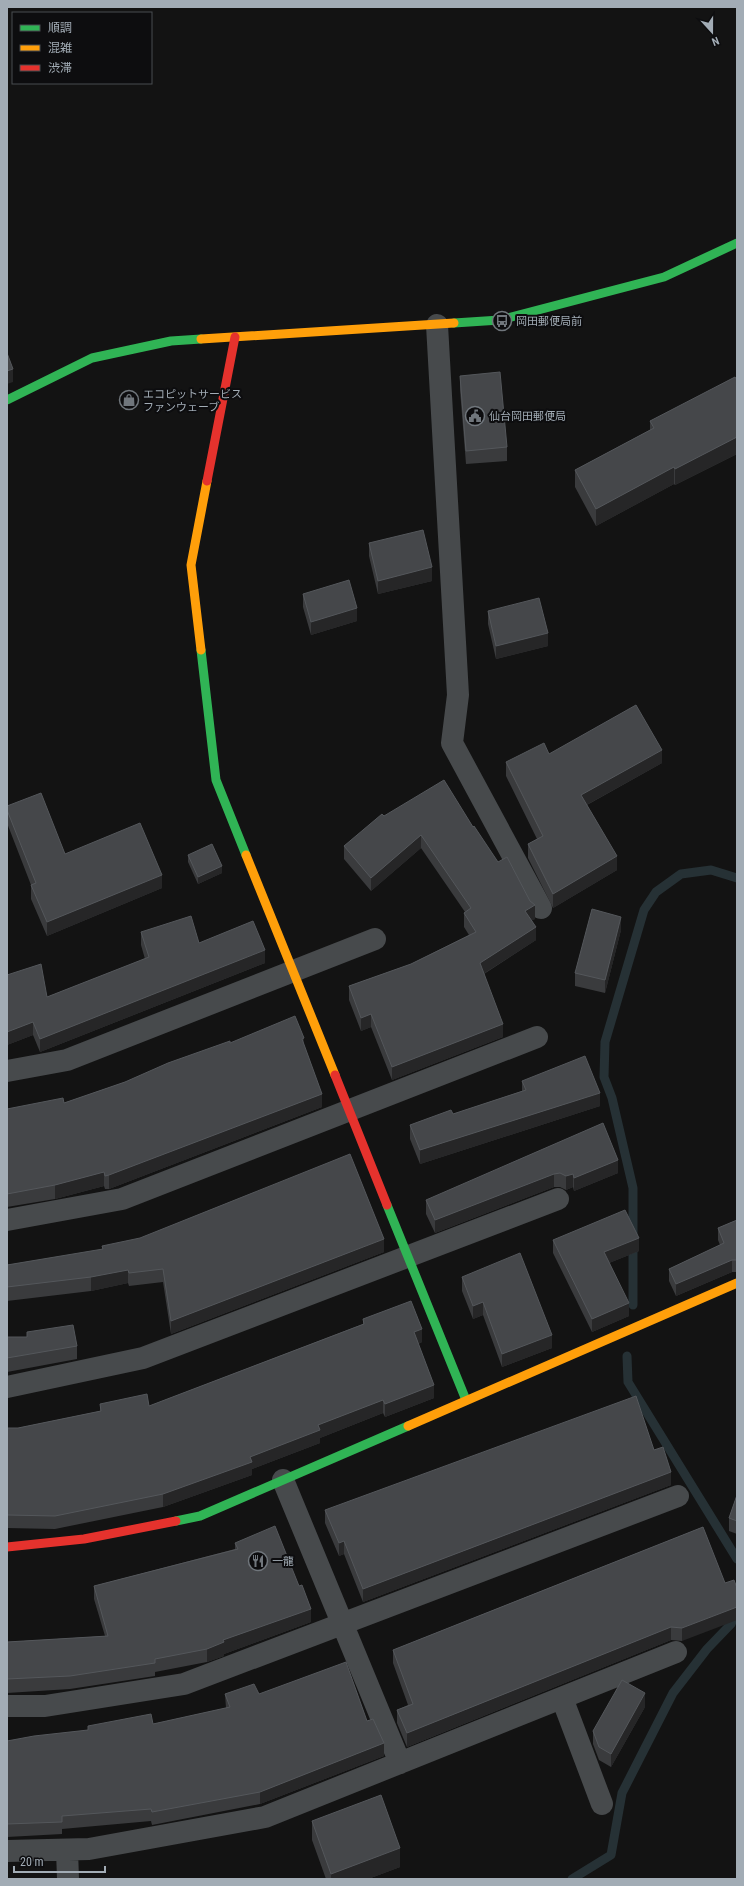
<svg xmlns="http://www.w3.org/2000/svg" width="744" height="1886" font-family="'Roboto Condensed','Noto Sans JP',sans-serif">
<rect width="100%" height="100%" fill="#131313"/>
<g fill="none" stroke-linecap="round" stroke-linejoin="round">
<!-- stream -->
<path stroke="#263135" stroke-width="9" d="M 633,1305 L 633,1188 L 612,1098 L 604,1077 L 605,1042 L 644,910 L 656,892 L 681,874 L 711,870 L 737,878
M 627,1356 L 628,1382 L 737,1559
M 572,1879 L 611,1855 L 622,1793 L 673,1693 L 707,1649 L 731,1624 L 737,1609"/>
<!-- street -->
<path stroke="#474a4c" stroke-width="22" d="M 437,325 L 458,695 L 452,743 L 541,908
M 7,1071 L 67,1060 L 375,939
M 7,1220 L 122,1199 L 537,1037
M 7,1387 L 143,1358 L 558,1199
M 283,1480 L 400,1763
M 562,1698 L 602,1804
M 7,1706 L 45,1706 L 184,1684 L 678,1496
M 67,1850 L 68,1879
M 7,1851 L 89,1849 L 265,1817 L 676,1652"/>
<!-- fast -->
<path stroke="#30b455" stroke-width="9" d="M 454,323 L 500,320 L 664,277 L 737,243
M 7,400 L 92,358 L 171,341 L 201,339
M 201,650 L 216,780 L 246,855
M 387,1205 L 466,1400
M 176,1521 L 200,1516 L 408,1426"/>
<!-- slow -->
<path stroke="#ff9f0a" stroke-width="9" d="M 201,339 L 454,323
M 201,650 L 191,565 L 207,481
M 246,855 L 335,1075
M 408,1426 L 737,1283"/>
<!-- jam -->
<path stroke="#e5322d" stroke-width="9" d="M 207,481 L 235,337
M 335,1075 L 387,1205
M 7,1547 L 84,1539 L 176,1521"/>
</g>
<!-- wall -->
<path fill="#3a3b3d" d="M 460,376 L 507,447 L 507,461 L 466,464 L 460,390 Z
M 737,380 L 737,454 L 675,485 L 674,484 L 596,526 L 575,487 L 575,470 L 650,430 L 650,421 Z
M 369,543 L 432,581 L 378,594 L 369,556 Z
M 303,594 L 357,621 L 311,635 L 303,607 Z
M 488,611 L 548,646 L 496,659 L 488,624 Z
M 549,754 L 662,763 L 587,805 L 617,870 L 553,908 L 528,858 L 528,844 L 537,839 L 506,776 L 506,762 Z
M 7,806 L 65,854 L 162,888 L 47,936 L 31,899 L 31,885 L 7,823 Z
M 384,816 L 473,827 L 535,919 L 532,920 L 536,940 L 484,974 L 503,1037 L 392,1080 L 371,1027 L 361,1031 L 349,1000 L 349,986 L 411,964 L 469,935 L 464,927 L 464,913 L 465,912 L 421,848 L 371,891 L 344,859 L 344,846 Z
M 188,855 L 222,873 L 198,884 L 188,862 Z
M 621,930 L 605,993 L 575,986 L 575,973 Z
M 141,932 L 199,943 L 265,963 L 40,1052 L 33,1035 L 7,1045 L 7,975 L 47,997 L 145,959 L 141,945 Z
M 230,1043 L 304,1045 L 322,1107 L 109,1189 L 105,1189 L 104,1186 L 55,1199 L 7,1207 L 7,1109 L 64,1103 L 125,1082 Z
M 522,1081 L 600,1106 L 420,1164 L 410,1139 L 410,1125 L 453,1114 L 522,1091 Z
M 618,1160 L 618,1173 L 574,1191 L 573,1187 L 566,1190 L 560,1187 L 554,1187 L 435,1233 L 426,1214 L 426,1200 Z
M 737,1220 L 737,1272 L 732,1272 L 676,1296 L 669,1281 L 669,1269 L 720,1245 L 718,1240 L 718,1228 Z
M 553,1240 L 639,1251 L 609,1263 L 629,1316 L 592,1332 L 553,1253 Z
M 102,1246 L 384,1252 L 171,1334 L 163,1282 L 129,1286 L 128,1283 L 91,1291 L 7,1301 L 7,1265 L 102,1250 Z
M 462,1277 L 552,1348 L 502,1367 L 483,1315 L 473,1319 L 462,1291 Z
M 363,1319 L 422,1342 L 418,1344 L 434,1398 L 385,1417 L 383,1413 L 320,1438 L 320,1443 L 252,1469 L 252,1475 L 163,1507 L 55,1529 L 7,1528 L 7,1428 L 18,1428 L 100,1411 L 100,1404 L 149,1406 L 363,1324 Z
M 27,1332 L 77,1346 L 77,1359 L 7,1372 L 7,1337 L 27,1337 Z
M 654,1450 L 671,1485 L 363,1602 L 344,1554 L 339,1556 L 325,1523 L 325,1510 Z
M 737,1495 L 737,1534 L 729,1531 L 729,1518 Z
M 703,1527 L 682,1641 L 671,1640 L 407,1747 L 397,1723 L 397,1710 L 408,1705 L 393,1663 L 393,1650 Z
M 235,1543 L 311,1622 L 224,1654 L 224,1656 L 207,1662 L 155,1672 L 155,1676 L 70,1689 L 7,1693 L 7,1642 L 105,1636 L 94,1599 L 94,1586 L 235,1549 Z
M 225,1694 L 259,1694 L 367,1721 L 384,1756 L 260,1804 L 152,1825 L 151,1821 L 62,1829 L 62,1834 L 7,1837 L 7,1741 L 88,1730 L 88,1726 L 153,1724 L 226,1708 Z
M 645,1707 L 611,1767 L 599,1760 L 593,1744 L 593,1731 Z
M 312,1821 L 400,1867 L 368,1879 L 326,1879 L 312,1840 Z"/>
<!-- shaded-wall -->
<path fill="#262627" d="M 13,369 L 13,382 L 7,384 L 7,371 Z
M 737,437 L 737,454 L 675,485 L 675,469 Z
M 674,467 L 674,484 L 596,526 L 596,509 Z
M 432,567 L 432,581 L 378,594 L 378,581 Z
M 357,608 L 357,621 L 311,635 L 311,622 Z
M 548,633 L 548,646 L 496,659 L 496,646 Z
M 662,750 L 662,763 L 581,808 L 581,795 Z
M 421,835 L 421,848 L 371,891 L 371,878 Z
M 617,856 L 617,870 L 553,908 L 553,894 Z
M 222,866 L 222,873 L 198,884 L 198,877 Z
M 162,875 L 162,888 L 47,936 L 47,922 Z
M 535,905 L 535,919 L 525,924 L 525,911 Z
M 621,917 L 621,930 L 605,993 L 605,980 Z
M 536,927 L 536,940 L 480,976 L 480,963 Z
M 265,950 L 265,963 L 40,1052 L 40,1039 Z
M 371,1014 L 371,1027 L 361,1031 L 361,1018 Z
M 33,1022 L 33,1035 L 7,1045 L 7,1032 Z
M 503,1024 L 503,1037 L 392,1080 L 392,1067 Z
M 304,1038 L 304,1051 L 302,1039 Z
M 600,1093 L 600,1106 L 420,1164 L 420,1150 Z
M 322,1094 L 322,1107 L 109,1189 L 109,1175 Z
M 618,1160 L 618,1173 L 574,1191 L 574,1178 Z
M 104,1172 L 104,1186 L 55,1199 L 55,1185 Z
M 554,1174 L 554,1187 L 435,1233 L 435,1220 Z
M 573,1174 L 573,1187 L 566,1190 L 566,1176 Z
M 639,1238 L 639,1251 L 604,1265 L 604,1252 Z
M 384,1239 L 384,1252 L 171,1334 L 171,1321 Z
M 732,1260 L 732,1272 L 676,1296 L 676,1284 Z
M 128,1270 L 128,1283 L 91,1291 L 91,1277 Z
M 483,1302 L 483,1315 L 473,1319 L 473,1306 Z
M 629,1303 L 629,1316 L 592,1332 L 592,1319 Z
M 422,1329 L 422,1342 L 414,1346 L 414,1332 Z
M 552,1335 L 552,1348 L 502,1367 L 502,1354 Z
M 434,1385 L 434,1398 L 385,1417 L 385,1404 Z
M 383,1400 L 383,1413 L 320,1438 L 320,1443 L 252,1469 L 252,1475 L 163,1507 L 163,1494 L 250,1457 L 318,1425 Z
M 671,1472 L 671,1485 L 363,1602 L 363,1589 Z
M 344,1541 L 344,1554 L 339,1556 L 339,1543 Z
M 737,1607 L 737,1620 L 682,1641 L 682,1628 Z
M 311,1609 L 311,1622 L 224,1654 L 224,1656 L 207,1662 L 207,1649 L 223,1640 Z
M 671,1627 L 671,1640 L 407,1747 L 407,1733 Z
M 645,1693 L 645,1707 L 611,1767 L 611,1754 Z
M 384,1743 L 384,1756 L 260,1804 L 260,1792 Z
M 400,1848 L 400,1867 L 368,1879 L 331,1879 L 331,1874 Z"/>
<!-- building -->
<path fill="#45474a" stroke="#54575b" d="M 7,353 L 13,369 L 7,371 Z
M 500,372 L 507,447 L 466,451 L 460,376 Z
M 735,377 L 737,380 L 737,437 L 675,469 L 674,467 L 596,509 L 575,470 L 654,428 L 650,421 Z
M 423,530 L 432,567 L 378,581 L 369,543 Z
M 349,580 L 357,608 L 311,622 L 303,594 Z
M 539,598 L 548,633 L 496,646 L 488,611 Z
M 636,705 L 662,750 L 581,795 L 617,856 L 553,894 L 528,844 L 543,836 L 506,762 L 544,743 L 549,754 Z
M 444,780 L 473,827 L 474,826 L 498,862 L 507,857 L 530,901 L 535,905 L 525,911 L 536,927 L 480,963 L 503,1024 L 392,1067 L 371,1014 L 361,1018 L 349,986 L 411,964 L 476,932 L 464,913 L 471,908 L 421,835 L 371,878 L 344,846 L 382,814 L 384,816 Z
M 41,793 L 65,854 L 140,823 L 162,875 L 47,922 L 31,885 L 36,883 L 7,810 L 7,806 Z
M 212,844 L 222,866 L 198,877 L 188,855 Z
M 592,909 L 621,917 L 605,980 L 575,973 Z
M 191,916 L 199,943 L 253,921 L 265,950 L 40,1039 L 33,1022 L 7,1032 L 7,975 L 41,964 L 47,997 L 149,957 L 141,932 Z
M 295,1016 L 304,1038 L 302,1039 L 322,1094 L 109,1175 L 105,1176 L 104,1172 L 55,1185 L 7,1194 L 7,1109 L 63,1098 L 64,1103 L 125,1082 L 168,1063 L 230,1041 L 230,1043 Z
M 585,1056 L 600,1093 L 420,1150 L 410,1125 L 451,1110 L 453,1114 L 526,1090 L 522,1081 Z
M 603,1123 L 618,1160 L 574,1178 L 573,1174 L 566,1176 L 560,1173 L 554,1174 L 435,1220 L 426,1200 Z
M 350,1154 L 384,1239 L 171,1321 L 163,1269 L 129,1273 L 128,1270 L 91,1277 L 7,1287 L 7,1265 L 103,1249 L 102,1246 L 140,1238 Z
M 625,1210 L 639,1238 L 604,1252 L 629,1303 L 592,1319 L 553,1240 Z
M 737,1220 L 737,1260 L 732,1260 L 676,1284 L 669,1269 L 724,1243 L 718,1228 Z
M 520,1253 L 552,1335 L 502,1354 L 483,1302 L 473,1306 L 462,1277 Z
M 411,1301 L 422,1329 L 414,1332 L 434,1385 L 385,1404 L 383,1400 L 318,1425 L 320,1430 L 250,1457 L 252,1462 L 163,1494 L 55,1516 L 7,1515 L 7,1428 L 18,1428 L 101,1411 L 100,1404 L 147,1394 L 149,1406 L 364,1324 L 363,1319 Z
M 73,1325 L 77,1346 L 7,1358 L 7,1337 L 27,1337 L 27,1332 Z
M 636,1396 L 654,1450 L 663,1447 L 671,1472 L 363,1589 L 344,1541 L 339,1543 L 325,1510 Z
M 737,1495 L 737,1521 L 729,1518 Z
M 275,1526 L 299,1586 L 302,1585 L 311,1609 L 223,1640 L 224,1642 L 207,1649 L 155,1659 L 155,1663 L 70,1676 L 7,1679 L 7,1642 L 108,1636 L 94,1586 L 238,1549 L 235,1543 Z
M 703,1527 L 725,1583 L 734,1580 L 737,1588 L 737,1607 L 682,1628 L 671,1627 L 407,1733 L 397,1710 L 413,1704 L 393,1650 Z
M 346,1662 L 367,1721 L 373,1719 L 384,1743 L 260,1792 L 152,1812 L 151,1809 L 62,1816 L 62,1822 L 7,1824 L 7,1741 L 34,1736 L 88,1730 L 88,1726 L 151,1714 L 153,1724 L 230,1707 L 225,1694 L 254,1684 L 259,1694 Z
M 622,1680 L 645,1693 L 611,1754 L 599,1747 L 593,1731 Z
M 381,1795 L 400,1848 L 331,1874 L 312,1821 Z"/>
<!-- icons -->
<defs>
<symbol id="bus-ring" viewBox="-11 -11 22 22"><circle r="9.5" fill="#0d0d0f" stroke="#70767c" stroke-width="1.5"/><path d="M-5-6H5V4H4V6H2V4H-2V6H-4V4H-5ZM-3.5-4V0h7V-4ZM-3.5 1.2v1.5H-2V1.2ZM2 1.2v1.5H3.5V1.2Z" fill="#70767c"/></symbol>
<symbol id="shop-ring" viewBox="-11 -11 22 22"><circle r="9.5" fill="#0d0d0f" stroke="#70767c" stroke-width="1.5"/><path d="M-5-2.5h2.3a2.7 3.5 0 0 1 5.4 0H5L5.5 6h-11ZM-1.5-2.5h3a1.5 2.3 0 0 0-3 0Z" fill="#70767c"/></symbol>
<symbol id="civic-ring" viewBox="-11 -11 22 22"><circle r="9.5" fill="#0d0d0f" stroke="#70767c" stroke-width="1.5"/><path d="M-.6-6.5H3V-4.5H.6V-3L4-1V1h2V6H-6V1h2V-1L-.6-3ZM-1.2 2.5V6h2.4V2.5Z" fill="#70767c"/></symbol>
<symbol id="restaurant-ring" viewBox="-11 -11 22 22"><circle r="9.5" fill="#0d0d0f" stroke="#70767c" stroke-width="1.5"/><path d="M-5-6h1v4h1v-4h1v4h1v-4h1v5L-1.5 .5V6h-2V.5L-5-1ZM5-6V6H3V1.5H1.5Q1.5-4 5-6Z" fill="#70767c"/></symbol>
</defs>
<g fill-rule="evenodd">
<use href="#bus-ring" x="491" y="310" width="22" height="22"/>
<use href="#shop-ring" x="118" y="389" width="22" height="22"/>
<use href="#civic-ring" x="464" y="405" width="22" height="22"/>
<use href="#restaurant-ring" x="247" y="1550" width="22" height="22"/>
</g>
<g text-anchor="middle" dominant-baseline="central" stroke-width="4" stroke-linejoin="round" paint-order="stroke">
<!-- poi labels -->
<g font-size="11" fill="#a2acb5" stroke="#0d0d0f" text-anchor="start">
<text x="516" y="321">岡田郵便局前</text>
<text x="143" y="394">エコピットサービス<tspan x="143" dy="13">ファンウェーブ</tspan></text>
<text x="489" y="416">仙台岡田郵便局</text>
<text x="272" y="1561">一龍</text>
</g>
</g>
<!-- border -->
<rect width="744" height="1886" fill="none" stroke="#a2acb5" stroke-width="16"/>
<!-- legend -->
<rect x="12" y="12" width="140" height="72" fill="#0d0d0f" stroke="#494d51"/>
<rect x="20" y="25" width="20" height="6" fill="#30b455" stroke="#494d51"/>
<text x="48" y="32" font-size="12" fill="#a2acb5">順調</text>
<rect x="20" y="45" width="20" height="6" fill="#ff9f0a" stroke="#494d51"/>
<text x="48" y="52" font-size="12" fill="#a2acb5">混雑</text>
<rect x="20" y="65" width="20" height="6" fill="#e5322d" stroke="#494d51"/>
<text x="48" y="72" font-size="12" fill="#a2acb5">渋滞</text>
<!-- north arrow -->
<g transform="translate(712 32) rotate(159)" stroke="#0d0d0f" stroke-width="3" paint-order="stroke">
<path d="M0-3L7 15L0 10L-7 15Z" fill="#a2acb5"/>
<text y="-6" font-size="11" font-weight="bold" text-anchor="middle" fill="#a2acb5">N</text>
</g>
<!-- scale -->
<path d="M14 1866v6h91v-6" fill="none" stroke="#a2acb5" stroke-width="2"/>
<text x="20" y="1866" font-size="12" fill="#a2acb5" stroke="#0d0d0f" stroke-width="3" paint-order="stroke">20 m</text>
</svg>
